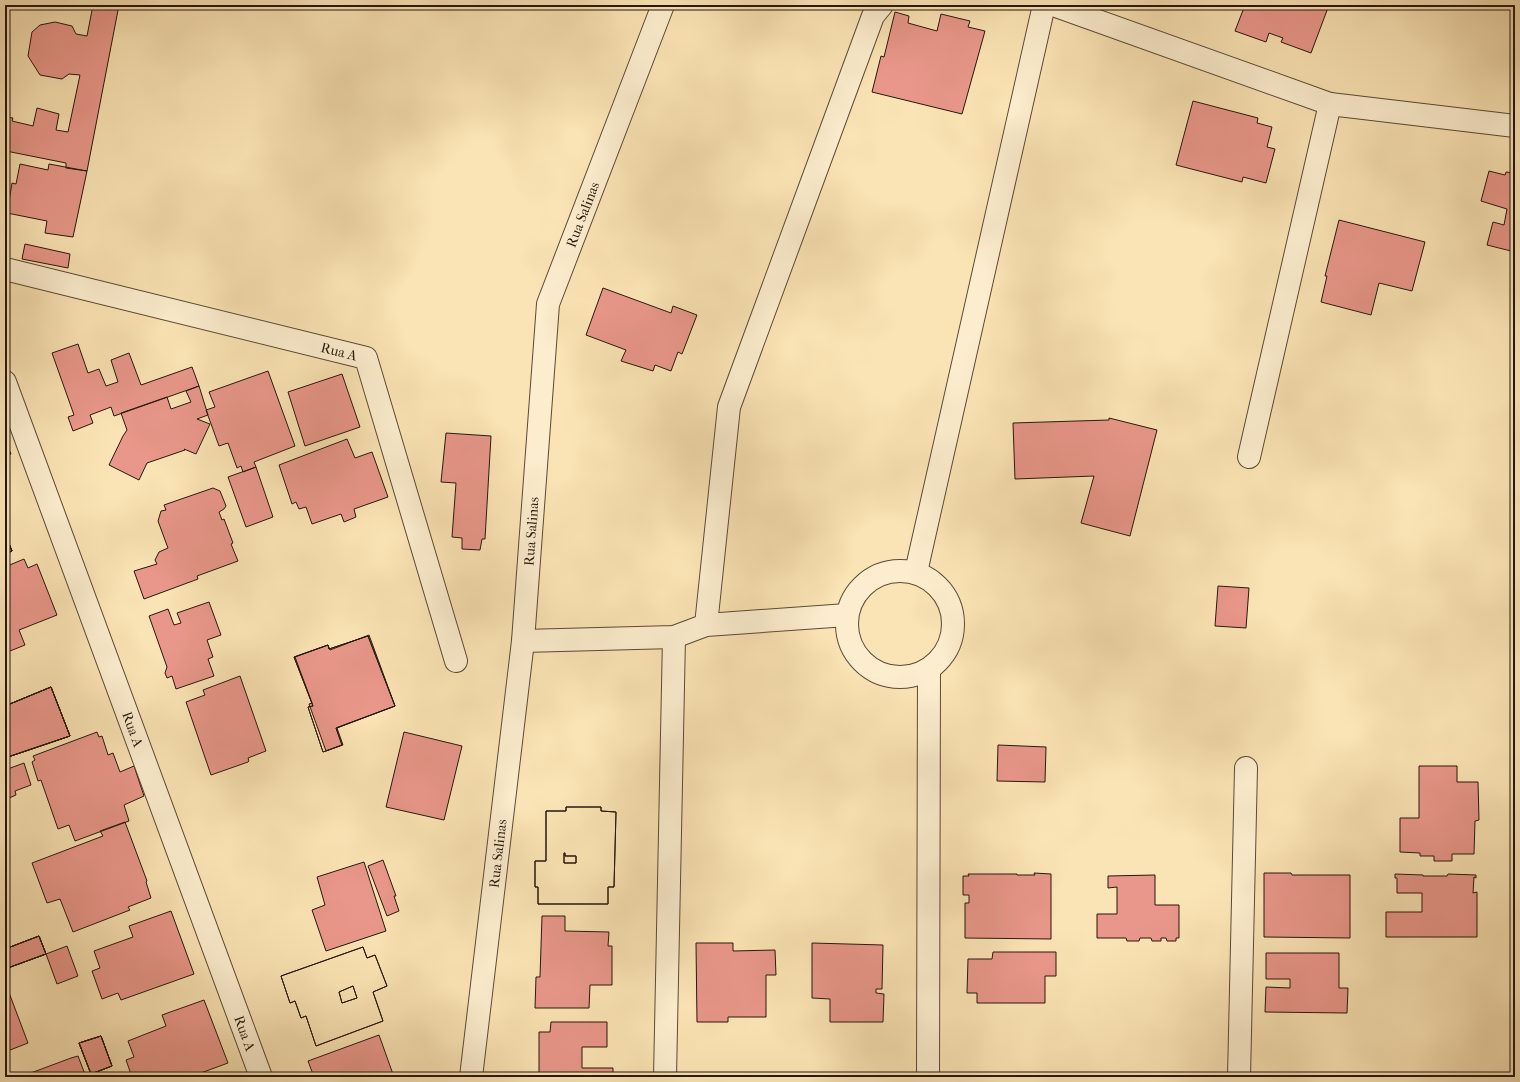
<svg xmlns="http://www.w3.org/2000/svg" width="1520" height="1082" font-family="'IM FELL French Canon',serif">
<rect width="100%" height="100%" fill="#fae3b4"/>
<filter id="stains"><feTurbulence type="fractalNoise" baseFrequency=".005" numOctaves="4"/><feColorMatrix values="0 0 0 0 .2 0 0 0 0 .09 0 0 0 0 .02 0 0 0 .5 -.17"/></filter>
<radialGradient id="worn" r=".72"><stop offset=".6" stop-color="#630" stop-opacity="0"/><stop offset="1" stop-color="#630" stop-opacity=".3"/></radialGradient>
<!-- building -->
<path fill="#e9978a" stroke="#26170a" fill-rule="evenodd" d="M 93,5 L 119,5 L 87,171 L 66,168 L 66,163 L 6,151 L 5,153 L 5,117 L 13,118 L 12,121 L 33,126 L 37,108 L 59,114 L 56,130 L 68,132 L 80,75 L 69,74 L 62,79 L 40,75 L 28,56 L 32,32 L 40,25 L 55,22 L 72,26 L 76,34 L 87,36 Z
M 1245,5 L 1329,5 L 1311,53 L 1281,42 L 1283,38 L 1269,33 L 1266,42 L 1235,31 Z
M 895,12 L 909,16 L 908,23 L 937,31 L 941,14 L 970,21 L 968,27 L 985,31 L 962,114 L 872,92 L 881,56 L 884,57 Z
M 1193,101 L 1258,118 L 1257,123 L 1272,127 L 1267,147 L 1275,149 L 1266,183 L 1243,177 L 1242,182 L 1176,165 Z
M 20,164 L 48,170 L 49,164 L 87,171 L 73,237 L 45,233 L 47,221 L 7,213 L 12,183 L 16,184 Z
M 1489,171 L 1505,175 L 1506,172 L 1515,173 L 1515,252 L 1487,245 L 1493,222 L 1504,225 L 1507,209 L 1481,201 Z
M 1339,220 L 1425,242 L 1412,291 L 1379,283 L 1371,315 L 1321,302 L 1327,276 L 1325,276 Z
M 25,244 L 70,254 L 68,268 L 22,259 Z
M 603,288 L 671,313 L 673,306 L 697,315 L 682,354 L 678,352 L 671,371 L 655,365 L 653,371 L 621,361 L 626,350 L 586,335 Z
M 78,344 L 88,373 L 99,369 L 106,386 L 118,382 L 111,360 L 129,353 L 141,385 L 192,367 L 199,386 L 114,416 L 111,407 L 90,415 L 93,423 L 73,431 L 68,417 L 74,415 L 52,353 Z
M 268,371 L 295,446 L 254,462 L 256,467 L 243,472 L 241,466 L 237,468 L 228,443 L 219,446 L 206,410 L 215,407 L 209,392 Z
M 342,374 L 360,427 L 305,446 L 288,392 Z
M 199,386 L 208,415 L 197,419 L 210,424 L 196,454 L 184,449 L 185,450 L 147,463 L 139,480 L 109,465 L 123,436 L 127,430 L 121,413 L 167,397 L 171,409 L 191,402 L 186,391 Z
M 1109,418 L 1157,430 L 1130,536 L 1081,523 L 1094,476 L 1015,479 L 1013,423 L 1109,420 Z
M 446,433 L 491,436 L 485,539 L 482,539 L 480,550 L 462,549 L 462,538 L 452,537 L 456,483 L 441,482 Z
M 347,439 L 355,458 L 372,452 L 388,497 L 354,509 L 356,517 L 344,522 L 341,514 L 312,524 L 306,507 L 299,509 L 296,502 L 292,504 L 279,465 Z
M 5,440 L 11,454 L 5,456 Z
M 256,467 L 273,517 L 246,527 L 228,477 Z
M 213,488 L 220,491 L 226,506 L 224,509 L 219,512 L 222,520 L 224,519 L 233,543 L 231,544 L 238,561 L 197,576 L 198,579 L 144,599 L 134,571 L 157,564 L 155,560 L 159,552 L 168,548 L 158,521 L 161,511 L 166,510 L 164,505 Z
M 5,534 L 12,551 L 5,554 Z
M 5,534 L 12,551 L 5,554 Z
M 5,534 L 12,551 L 5,554 Z
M 5,534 L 12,551 L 5,554 Z
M 5,534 L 12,551 L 5,554 Z
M 24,559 L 28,568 L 37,564 L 57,615 L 19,630 L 25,645 L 5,653 L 5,567 Z
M 1218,586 L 1249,588 L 1246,628 L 1215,626 Z
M 209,602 L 221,635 L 207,640 L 213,657 L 208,659 L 214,676 L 176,689 L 172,676 L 167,678 L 165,673 L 167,667 L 149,616 L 168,609 L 174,625 L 181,623 L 177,613 Z
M 369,635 L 395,706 L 337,728 L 343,745 L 326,751 L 309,704 L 312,703 L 295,657 L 328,645 L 330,650 Z
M 368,636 L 395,706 L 336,728 L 342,745 L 323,752 L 308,707 L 313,706 L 294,657 L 328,645 L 329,649 Z
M 368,636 L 395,706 L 336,728 L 342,745 L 323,752 L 308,707 L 313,706 L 294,657 L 328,645 L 329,649 Z
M 240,676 L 266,751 L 248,758 L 249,761 L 248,762 L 211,775 L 186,702 L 205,695 L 203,690 Z
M 51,687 L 70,736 L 5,758 L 5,706 Z
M 51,687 L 70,736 L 5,758 L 5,706 Z
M 51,687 L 70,736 L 5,758 L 5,706 Z
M 51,687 L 70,736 L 5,758 L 5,706 Z
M 51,687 L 70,736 L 5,758 L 5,706 Z
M 97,732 L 99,737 L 102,736 L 108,755 L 113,753 L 120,772 L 134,766 L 144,796 L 124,805 L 129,821 L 75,841 L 69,825 L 58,829 L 41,780 L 38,781 L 32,762 L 35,760 L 33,756 Z
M 404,732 L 462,746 L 444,820 L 386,807 Z
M 998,745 L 1046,747 L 1045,782 L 997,781 Z
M 24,763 L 31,785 L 15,791 L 16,795 L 7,799 L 5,795 L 5,770 Z
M 1419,766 L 1457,766 L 1457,782 L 1478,782 L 1479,820 L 1475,821 L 1474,854 L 1452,854 L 1452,861 L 1434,861 L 1434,856 L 1420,856 L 1420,853 L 1400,852 L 1400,818 L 1419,818 Z
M 566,807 L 601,807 L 601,811 L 616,812 L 614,887 L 608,887 L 608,904 L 538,904 L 538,887 L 535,887 L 535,861 L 546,861 L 546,811 L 566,811 ZM 564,853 L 565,853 L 565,856 L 576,856 L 576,863 L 564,863 Z
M 566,807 L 601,807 L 601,811 L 616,812 L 614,887 L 608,887 L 608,904 L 538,904 L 538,887 L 535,887 L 535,861 L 546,861 L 546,811 L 566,811 ZM 564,853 L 565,853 L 565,856 L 576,856 L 576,863 L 564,863 Z
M 125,822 L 147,881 L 146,882 L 151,898 L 128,907 L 130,910 L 73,932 L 60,899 L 47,903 L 32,863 L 103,836 L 100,831 Z
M 383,860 L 396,896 L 394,896 L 399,911 L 387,916 L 368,866 Z
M 364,862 L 386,931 L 326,951 L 312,910 L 325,905 L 317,877 Z
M 1034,873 L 1051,874 L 1051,939 L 965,938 L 965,903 L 969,903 L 969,895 L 963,895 L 963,876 L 969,876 L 968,874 L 1017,874 L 1017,875 L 1035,875 Z
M 1264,873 L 1291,873 L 1292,875 L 1350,875 L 1350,938 L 1264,937 Z
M 1395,874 L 1423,875 L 1423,876 L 1447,876 L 1448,874 L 1476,875 L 1476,878 L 1474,877 L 1473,893 L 1477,892 L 1477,937 L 1386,937 L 1386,912 L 1422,912 L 1422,893 L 1397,893 L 1397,878 L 1395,878 Z
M 1155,875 L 1155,905 L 1179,905 L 1179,938 L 1176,938 L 1176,941 L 1167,941 L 1166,938 L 1161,938 L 1161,941 L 1152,941 L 1151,938 L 1140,938 L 1139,941 L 1127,941 L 1126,938 L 1097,938 L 1097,914 L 1117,914 L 1117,887 L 1108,888 L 1108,876 Z
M 171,911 L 194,974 L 121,1000 L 118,993 L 102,999 L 92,971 L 100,968 L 94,951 L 133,937 L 129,926 Z
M 542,916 L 565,916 L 565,931 L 609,932 L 608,946 L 612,946 L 612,985 L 590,985 L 589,1008 L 535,1008 L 536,977 L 540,977 Z
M 39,936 L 46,954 L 5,969 L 5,949 Z
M 39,936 L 46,954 L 5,969 L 5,949 Z
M 39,936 L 46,954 L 5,969 L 5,949 Z
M 39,936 L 46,954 L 5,969 L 5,949 Z
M 39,936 L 46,954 L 5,969 L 5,949 Z
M 696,943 L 733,943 L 733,951 L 775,950 L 776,975 L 766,975 L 766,1017 L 728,1017 L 728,1022 L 697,1022 Z
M 812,943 L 883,945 L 882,989 L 876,989 L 876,993 L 884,994 L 883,1022 L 830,1022 L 830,999 L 812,998 Z
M 67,946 L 78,976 L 57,984 L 46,954 Z
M 363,947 L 367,958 L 375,955 L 387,986 L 373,992 L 383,1021 L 316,1046 L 306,1016 L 301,1018 L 295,1001 L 290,1003 L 281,976 ZM 353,986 L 357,998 L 342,1003 L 339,992 Z
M 363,947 L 367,958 L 375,955 L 387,986 L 373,992 L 383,1021 L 316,1046 L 306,1016 L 301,1018 L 295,1001 L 290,1003 L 281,976 ZM 353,986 L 357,998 L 342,1003 L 339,992 Z
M 993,952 L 1056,952 L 1056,976 L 1045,976 L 1045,1003 L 977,1003 L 977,993 L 967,993 L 968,959 L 992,959 Z
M 1266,953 L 1339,953 L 1339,988 L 1348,988 L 1347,1013 L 1265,1012 L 1266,987 L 1290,988 L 1290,979 L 1266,979 Z
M 5,982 L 28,1043 L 5,1052 Z
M 204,1000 L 228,1063 L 190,1077 L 132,1077 L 126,1060 L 134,1057 L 128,1041 L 166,1026 L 162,1015 Z
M 551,1022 L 607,1022 L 607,1047 L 582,1047 L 582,1068 L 613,1068 L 613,1077 L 536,1077 L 539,1076 L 539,1032 L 550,1032 Z
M 379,1035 L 394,1077 L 314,1077 L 308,1061 Z
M 101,1036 L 112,1066 L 91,1074 L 79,1043 Z
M 101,1036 L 112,1066 L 91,1074 L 79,1043 Z
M 101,1036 L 112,1066 L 91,1074 L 79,1043 Z
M 101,1036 L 112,1066 L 91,1074 L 79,1043 Z
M 101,1036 L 112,1066 L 91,1074 L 79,1043 Z
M 78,1056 L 86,1077 L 20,1077 L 71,1058 Z"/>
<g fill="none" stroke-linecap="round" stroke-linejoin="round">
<defs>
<g id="minor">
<path d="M 1053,5 L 1330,104 L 1515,126"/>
<path id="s1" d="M 5,269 L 366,358 L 456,661"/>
<path id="s2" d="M 5,382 L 261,1077"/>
<path d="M 1249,457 L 1330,104"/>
<circle cx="900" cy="624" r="53"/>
<path d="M 916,572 L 1044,5"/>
<path d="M 706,625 L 729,407 L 873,16 L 882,5"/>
<path d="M 523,641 L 674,637 L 706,625 L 847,615"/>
<path id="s3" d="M 471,1077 L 523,641 L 548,304 L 663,5"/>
<path d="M 665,1077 L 674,637"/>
<path d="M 928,1077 L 929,670"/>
<path d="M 1239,1077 L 1246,768"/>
</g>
</defs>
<!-- minor casing -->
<use href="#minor" stroke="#5b4a34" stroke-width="24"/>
<!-- minor -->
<use href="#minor" stroke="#fcedce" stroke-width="22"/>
</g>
<g text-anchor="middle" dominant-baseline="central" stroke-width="3.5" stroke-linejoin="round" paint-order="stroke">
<!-- street labels -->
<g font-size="14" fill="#26170a" stroke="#fcedce">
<text stroke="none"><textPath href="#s3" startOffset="873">Rua Salinas</textPath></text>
<text stroke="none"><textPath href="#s1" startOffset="344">Rua A</textPath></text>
<text stroke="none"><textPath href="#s3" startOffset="549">Rua Salinas</textPath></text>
<text stroke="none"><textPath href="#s2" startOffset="370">Rua A</textPath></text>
<text stroke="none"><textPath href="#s3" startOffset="225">Rua Salinas</textPath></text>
<text stroke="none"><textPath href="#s2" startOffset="694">Rua A</textPath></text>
</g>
</g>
<!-- margin -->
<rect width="1520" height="1082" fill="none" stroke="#fae3b4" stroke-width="20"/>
<rect x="6" y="6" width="1508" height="1070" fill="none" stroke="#26170a" stroke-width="2"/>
<rect x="10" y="10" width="1500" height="1062" fill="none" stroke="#26170a"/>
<rect width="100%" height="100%" filter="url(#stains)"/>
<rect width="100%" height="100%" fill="url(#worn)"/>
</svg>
